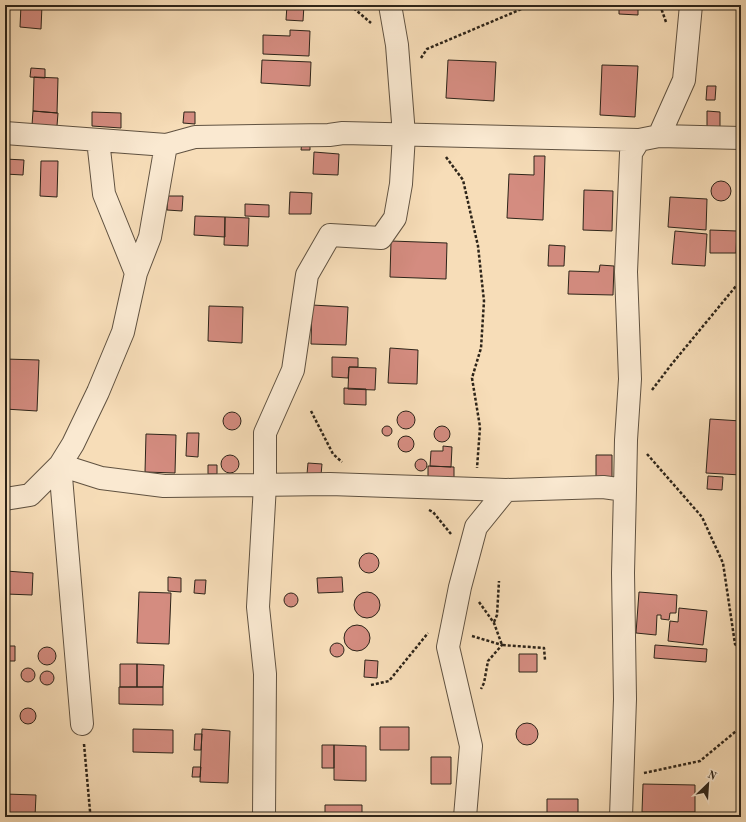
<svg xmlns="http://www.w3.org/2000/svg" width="746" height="822" font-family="'Old Standard TT',serif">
<rect width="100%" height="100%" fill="#f7ddb8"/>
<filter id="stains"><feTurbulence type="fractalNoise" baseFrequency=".005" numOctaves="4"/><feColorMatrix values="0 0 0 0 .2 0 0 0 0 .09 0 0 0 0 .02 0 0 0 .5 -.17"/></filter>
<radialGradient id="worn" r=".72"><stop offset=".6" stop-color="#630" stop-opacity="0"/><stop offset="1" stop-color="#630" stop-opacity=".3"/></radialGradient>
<!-- building -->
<path fill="#d48c80" stroke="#2d2419" d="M 21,5 L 42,5 L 41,29 L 20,27 Z
M 287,5 L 304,5 L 303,21 L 286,20 Z
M 619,5 L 638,5 L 638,15 L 619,14 Z
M 290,30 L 310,31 L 309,56 L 263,54 L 263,35 L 290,36 Z
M 262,60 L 311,62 L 310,86 L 261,83 Z
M 448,60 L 496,62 L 494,101 L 446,98 Z
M 602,65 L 638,66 L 635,117 L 600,115 Z
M 31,68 L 45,69 L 45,78 L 30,77 Z
M 34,77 L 58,78 L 57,113 L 33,111 Z
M 707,86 L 716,86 L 715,100 L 706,100 Z
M 33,111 L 58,113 L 57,126 L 32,125 Z
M 707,111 L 720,112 L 720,131 L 707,130 Z
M 92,112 L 121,113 L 121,128 L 92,126 Z
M 184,112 L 195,112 L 195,124 L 183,123 Z
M 738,115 L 741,115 L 741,129 L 737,129 Z
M 302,142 L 310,143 L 310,150 L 301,150 Z
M 314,152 L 339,154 L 338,175 L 313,174 Z
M 534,156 L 545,156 L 543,220 L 507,218 L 509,174 L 534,175 Z
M 5,159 L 24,160 L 23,175 L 5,174 Z
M 41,161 L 58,161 L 57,197 L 40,196 Z
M711 191a10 10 0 1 1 20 0a10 10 0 1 1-20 0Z
M 584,190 L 613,191 L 612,231 L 583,230 Z
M 290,192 L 312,193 L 311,214 L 289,214 Z
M 168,196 L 183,196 L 182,211 L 167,210 Z
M 670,197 L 707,199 L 706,230 L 668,227 Z
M 245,204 L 269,205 L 269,217 L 245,216 Z
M 195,216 L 225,217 L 225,237 L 194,235 Z
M 225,217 L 249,218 L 248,246 L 224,245 Z
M 710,230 L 737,231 L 736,253 L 710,253 Z
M 675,231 L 707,234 L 705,266 L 672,264 Z
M 391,241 L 447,243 L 446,279 L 390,277 Z
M 549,245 L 565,246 L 564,266 L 548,266 Z
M 600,265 L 614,266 L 613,295 L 568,294 L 569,271 L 599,272 Z
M 312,305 L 348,307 L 346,345 L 311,344 Z
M 209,306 L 243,307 L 242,343 L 208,341 Z
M 390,348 L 418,350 L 417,384 L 388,383 Z
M 332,357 L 358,358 L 358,367 L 349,367 L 348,378 L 332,377 Z
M 5,359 L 39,360 L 37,411 L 5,409 Z
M 349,367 L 376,368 L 375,390 L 348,389 Z
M 344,388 L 366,389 L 366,405 L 344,404 Z
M397 420a9 9 0 1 1 18 0a9 9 0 1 1-18 0Z
M223 421a9 9 0 1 1 18 0a9 9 0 1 1-18 0Z
M 710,419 L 741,421 L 741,475 L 706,473 Z
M382 431a5 5 0 1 1 10 0a5 5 0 1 1-10 0Z
M434 434a8 8 0 1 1 16 0a8 8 0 1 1-16 0Z
M 187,433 L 199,433 L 198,457 L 186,456 Z
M 146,434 L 176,435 L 175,473 L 145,472 Z
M398 444a8 8 0 1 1 16 0a8 8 0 1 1-16 0Z
M 443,446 L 452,447 L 451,467 L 430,466 L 431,451 L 443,451 Z
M 596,455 L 612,455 L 612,485 L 596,485 Z
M221 464a9 9 0 1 1 18 0a9 9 0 1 1-18 0Z
M415 465a6 6 0 1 1 12 0a6 6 0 1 1-12 0Z
M 308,463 L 322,464 L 321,475 L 307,474 Z
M 208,465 L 217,465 L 217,474 L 208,474 Z
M 428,466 L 454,467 L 454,482 L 428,481 Z
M 708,476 L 723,477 L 722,490 L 707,489 Z
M359 563a10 10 0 1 1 20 0a10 10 0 1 1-20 0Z
M 6,571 L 33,573 L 32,595 L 6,594 Z
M 168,577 L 181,578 L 181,592 L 168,591 Z
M 342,577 L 343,592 L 318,593 L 317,578 Z
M 195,580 L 206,580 L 205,594 L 194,593 Z
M 139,592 L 171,593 L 169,644 L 137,643 Z
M 639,592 L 677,595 L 676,613 L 670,613 L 669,620 L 661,619 L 661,615 L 657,615 L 656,635 L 636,633 Z
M354 605a13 13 0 1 1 26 0a13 13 0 1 1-26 0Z
M284 600a7 7 0 1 1 14 0a7 7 0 1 1-14 0Z
M 679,608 L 707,611 L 703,645 L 668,641 L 670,621 L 678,622 Z
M344 638a13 13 0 1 1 26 0a13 13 0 1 1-26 0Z
M330 650a7 7 0 1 1 14 0a7 7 0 1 1-14 0Z
M 655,645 L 707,649 L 706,662 L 654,658 Z
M 5,646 L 15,646 L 15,661 L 5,661 Z
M38 656a9 9 0 1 1 18 0a9 9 0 1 1-18 0Z
M 519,654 L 537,654 L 537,672 L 519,672 Z
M 365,660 L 378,661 L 377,678 L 364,677 Z
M 120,664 L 137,664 L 137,687 L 120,687 Z
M 137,664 L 164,665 L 163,687 L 137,687 Z
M21 675a7 7 0 1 1 14 0a7 7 0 1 1-14 0Z
M40 678a7 7 0 1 1 14 0a7 7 0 1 1-14 0Z
M 119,687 L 163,687 L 163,705 L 119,704 Z
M20 716a8 8 0 1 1 16 0a8 8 0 1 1-16 0Z
M516 734a11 11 0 1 1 22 0a11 11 0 1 1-22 0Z
M 380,727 L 409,727 L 409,750 L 380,750 Z
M 133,729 L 173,730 L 173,753 L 133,752 Z
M 202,729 L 230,731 L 228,783 L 200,782 Z
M 195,734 L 202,734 L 201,750 L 194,750 Z
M 322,745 L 334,745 L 334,768 L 322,768 Z
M 334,745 L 366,746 L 366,781 L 334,780 Z
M 431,757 L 451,757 L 451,784 L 431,784 Z
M 193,767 L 201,767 L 200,777 L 192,777 Z
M 643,784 L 695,785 L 695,812 L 642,812 Z
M 5,794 L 36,795 L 35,817 L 5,817 Z
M 547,799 L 578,799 L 578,814 L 547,813 Z
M 325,805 L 362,805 L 362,817 L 325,817 Z"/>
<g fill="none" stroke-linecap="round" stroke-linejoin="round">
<defs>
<path id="minor" d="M 5,133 L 166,145 L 195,137 L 329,135 L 343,133 L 639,140 L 659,136 L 741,138
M 659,136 L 684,80 L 691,5
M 98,140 L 104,194 L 136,273
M 5,499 L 30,495 L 60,465 L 73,444 L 98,392 L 123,332 L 136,273 L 150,237 L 166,145
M 82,724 L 60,465 L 101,478 L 164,486 L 330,484 L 506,490 L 603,487 L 625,490 L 626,440 L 630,379 L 626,272 L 631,153 L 639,140
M 264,817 L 265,674 L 258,607 L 265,485 L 265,433 L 293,370 L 307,275 L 330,235 L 381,238 L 395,218 L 401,184 L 404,135 L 397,45 L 390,5
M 465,817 L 471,746 L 448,647 L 460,587 L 476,527 L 506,490
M 621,817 L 625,699 L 623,573 L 625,490"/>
</defs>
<!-- minor casing -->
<use href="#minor" stroke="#605241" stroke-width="24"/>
<!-- path -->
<path stroke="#2d2419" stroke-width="2.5" stroke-dasharray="3 2" stroke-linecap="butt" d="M 350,5 L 371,23
M 660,5 L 666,22
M 421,58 L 427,49 L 531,5
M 446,157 L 463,180 L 478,246 L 484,301 L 481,348 L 472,378 L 480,427 L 477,468
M 652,390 L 671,365 L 741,280
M 311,411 L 333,454 L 342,462
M 647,454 L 702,517 L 723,563 L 735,644 L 741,652
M 429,510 L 433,512 L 451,534
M 479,602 L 494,623 L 502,645 L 544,648 L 545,660
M 494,622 L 497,615 L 499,581
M 472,636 L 502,645 L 488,661 L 484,683 L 481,689
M 371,685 L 389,681 L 428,633
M 84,744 L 90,811 L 89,817
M 644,773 L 700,761 L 741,727"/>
<!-- minor -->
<use href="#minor" stroke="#fae9d1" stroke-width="22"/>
</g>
<!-- margin -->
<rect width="746" height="822" fill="none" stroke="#f7ddb8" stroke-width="20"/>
<rect x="6" y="6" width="734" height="810" fill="none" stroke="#2d2419" stroke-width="2"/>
<rect x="10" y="10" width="726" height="802" fill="none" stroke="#2d2419"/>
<!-- north arrow -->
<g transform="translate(708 784) rotate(25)" stroke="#fae9d1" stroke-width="3" paint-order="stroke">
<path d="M0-3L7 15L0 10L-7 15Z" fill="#2d2419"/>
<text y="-6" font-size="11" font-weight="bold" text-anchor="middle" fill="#2d2419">N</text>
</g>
<rect width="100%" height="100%" filter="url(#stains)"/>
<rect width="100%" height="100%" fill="url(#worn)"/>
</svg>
